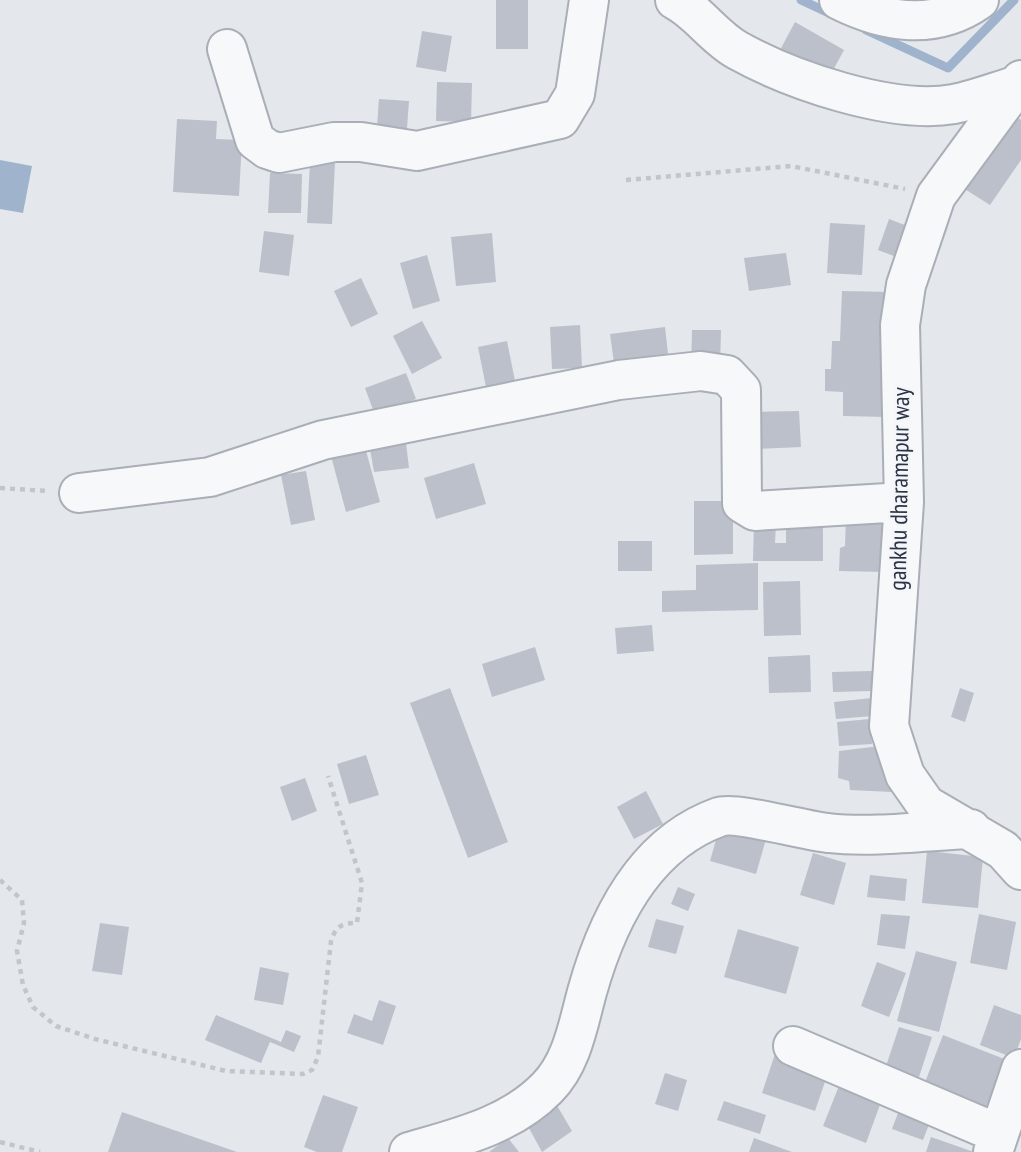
<svg xmlns="http://www.w3.org/2000/svg" width="1021" height="1152" font-family="'PT Sans Narrow',sans-serif">
<rect width="100%" height="100%" fill="#e4e7ec"/>
<!-- water -->
<path fill="#9fb4cc" d="M 0,160 L 32,166 L 23,213 L 0,209 Z"/>
<g fill="none" stroke-linecap="round" stroke-linejoin="round">
<!-- stream -->
<path stroke="#9fb4cc" stroke-width="9" d="M 801,0 L 831,14
M 866,30 L 948,68 L 1014,0"/>
</g>
<!-- building -->
<path fill="#bbc0ca" d="M 496,0 L 528,0 L 528,49 L 496,49 Z
M 795,22 L 844,50 L 831,74 L 780,50 Z
M 422,31 L 452,36 L 446,72 L 416,67 Z
M 437,82 L 472,83 L 471,122 L 436,121 Z
M 379,99 L 409,101 L 406,142 L 376,139 Z
M 1012,113 L 1021,120 L 1021,160 L 990,205 L 960,186 Z
M 177,119 L 217,121 L 216,139 L 242,140 L 239,196 L 173,192 Z
M 310,161 L 335,163 L 332,224 L 307,223 Z
M 270,173 L 302,174 L 301,213 L 268,213 Z
M 889,219 L 910,227 L 899,258 L 878,250 Z
M 830,223 L 865,225 L 862,275 L 827,273 Z
M 264,231 L 294,235 L 289,276 L 259,272 Z
M 492,233 L 496,282 L 456,286 L 451,237 Z
M 786,253 L 791,285 L 749,291 L 744,258 Z
M 427,255 L 440,301 L 413,309 L 400,263 Z
M 361,278 L 378,314 L 351,327 L 334,291 Z
M 842,291 L 890,292 L 887,417 L 843,416 L 843,392 L 825,391 L 825,369 L 831,369 L 832,341 L 840,341 Z
M 422,321 L 442,358 L 412,374 L 393,336 Z
M 580,325 L 582,368 L 552,369 L 550,327 Z
M 665,327 L 669,363 L 615,370 L 610,334 Z
M 692,330 L 721,330 L 720,368 L 691,368 Z
M 507,341 L 516,386 L 487,392 L 478,347 Z
M 406,373 L 416,399 L 375,415 L 365,388 Z
M 799,411 L 801,447 L 757,449 L 756,412 Z
M 405,434 L 409,468 L 374,472 L 368,438 Z
M 365,447 L 380,502 L 346,512 L 331,456 Z
M 474,463 L 486,504 L 436,519 L 424,478 Z
M 306,471 L 315,520 L 291,525 L 281,475 Z
M 694,501 L 733,501 L 733,554 L 694,555 Z
M 846,515 L 889,516 L 887,572 L 839,571 L 840,548 L 845,546 Z
M 786,517 L 823,517 L 823,561 L 753,561 L 754,523 L 776,523 L 775,543 L 786,543 Z
M 618,541 L 652,541 L 652,571 L 618,571 Z
M 758,563 L 758,610 L 662,612 L 662,591 L 696,590 L 696,565 Z
M 800,581 L 801,635 L 764,636 L 763,582 Z
M 652,625 L 654,651 L 617,654 L 615,628 Z
M 535,647 L 545,680 L 492,697 L 482,664 Z
M 810,655 L 811,692 L 769,693 L 768,657 Z
M 872,671 L 873,691 L 833,692 L 832,672 Z
M 450,688 L 508,842 L 468,858 L 410,703 Z
M 960,688 L 974,693 L 965,722 L 951,717 Z
M 872,698 L 873,716 L 836,719 L 834,702 Z
M 870,719 L 872,744 L 839,746 L 837,722 Z
M 880,746 L 892,792 L 850,790 L 849,781 L 838,778 L 839,751 Z
M 366,755 L 379,795 L 349,804 L 337,764 Z
M 305,778 L 317,811 L 292,821 L 280,787 Z
M 646,791 L 663,824 L 634,839 L 617,807 Z
M 720,826 L 766,839 L 756,874 L 710,861 Z
M 927,851 L 983,857 L 978,908 L 922,903 Z
M 813,853 L 846,863 L 834,905 L 800,895 Z
M 870,875 L 907,879 L 905,901 L 867,897 Z
M 678,887 L 695,894 L 688,911 L 671,904 Z
M 881,914 L 910,916 L 905,949 L 877,945 Z
M 979,914 L 1016,922 L 1007,970 L 970,963 Z
M 656,919 L 684,926 L 676,954 L 648,947 Z
M 100,923 L 129,927 L 122,975 L 92,971 Z
M 738,929 L 799,947 L 786,994 L 724,977 Z
M 916,951 L 957,962 L 939,1032 L 897,1021 Z
M 877,962 L 906,973 L 889,1017 L 861,1006 Z
M 260,967 L 289,973 L 283,1005 L 254,1000 Z
M 379,1000 L 396,1006 L 383,1045 L 347,1033 L 354,1014 L 372,1021 Z
M 994,1005 L 1021,1015 L 1021,1039 L 1014,1058 L 980,1045 Z
M 216,1015 L 281,1042 L 286,1030 L 301,1036 L 294,1052 L 270,1042 L 261,1063 L 205,1040 Z
M 899,1027 L 932,1037 L 919,1077 L 886,1066 Z
M 943,1035 L 1012,1062 L 993,1112 L 924,1085 Z
M 775,1054 L 828,1073 L 815,1111 L 762,1093 Z
M 665,1073 L 687,1080 L 678,1111 L 655,1104 Z
M 839,1086 L 881,1102 L 866,1143 L 823,1126 Z
M 323,1095 L 358,1107 L 342,1152 L 317,1152 L 304,1147 Z
M 552,1097 L 572,1131 L 542,1152 L 524,1119 Z
M 904,1097 L 935,1109 L 923,1140 L 892,1129 Z
M 724,1101 L 766,1115 L 760,1134 L 717,1120 Z
M 122,1112 L 237,1152 L 108,1152 Z
M 931,1137 L 974,1152 L 926,1152 Z
M 508,1138 L 519,1152 L 489,1152 Z
M 754,1138 L 792,1152 L 749,1152 Z"/>
<g fill="none" stroke-linecap="round" stroke-linejoin="round">
<defs>
<path id="minor" d="M 675,0 C 698,12 714,37 737,50 C 791,80 892,115 954,104 C 974,100 995,92 1015,86
M 839,0 C 885,23 935,31 979,0
M 227,49 L 255,140 L 267,149 L 279,153 L 334,142 L 361,142 L 417,151 L 560,119 L 575,94 L 589,0
M 1021,80 L 936,196 L 906,285 L 900,325 L 904,502 L 889,726 L 905,775 L 926,805 L 1003,850 L 1021,870
M 79,493 L 210,477 L 323,440 L 619,380 L 701,371 L 727,375 L 741,390 L 742,503 L 755,511 L 904,502
M 793,1046 L 999,1134
M 409,1152 C 457,1138 510,1126 547,1088 C 572,1063 578,1025 587,992 C 607,920 644,844 719,817 C 735,811 806,831 828,833 C 871,838 927,831 971,829
M 993,1152 L 1021,1069"/>
</defs>
<!-- minor casing -->
<use href="#minor" stroke="#a9aeb7" stroke-width="42"/>
<!-- path -->
<path stroke="#c2c5cb" stroke-width="4.5" stroke-dasharray="5 5" stroke-linecap="butt" d="M 626,180 L 791,166 L 905,189
M 0,488 L 48,491
M 0,880 L 22,900 L 24,923 L 17,951 L 23,985 L 33,1007 L 56,1026 L 95,1039 L 226,1071 L 303,1074 L 312,1070 L 318,1057 L 331,941 C 336,926 342,923 357,923 L 362,883 L 328,776
M 0,1142 L 40,1152"/>
<!-- minor -->
<use href="#minor" stroke="#f7f8fa" stroke-width="38"/>
</g>
<g text-anchor="middle" dominant-baseline="central" stroke-width="5" stroke-linejoin="round" paint-order="stroke">
<!-- street labels -->
<g font-size="24" fill="#2b3445" stroke="#f4f6f9">
<text transform="translate(899 489) rotate(-89)">gankhu dharamapur way</text>
</g>
</g>
</svg>
